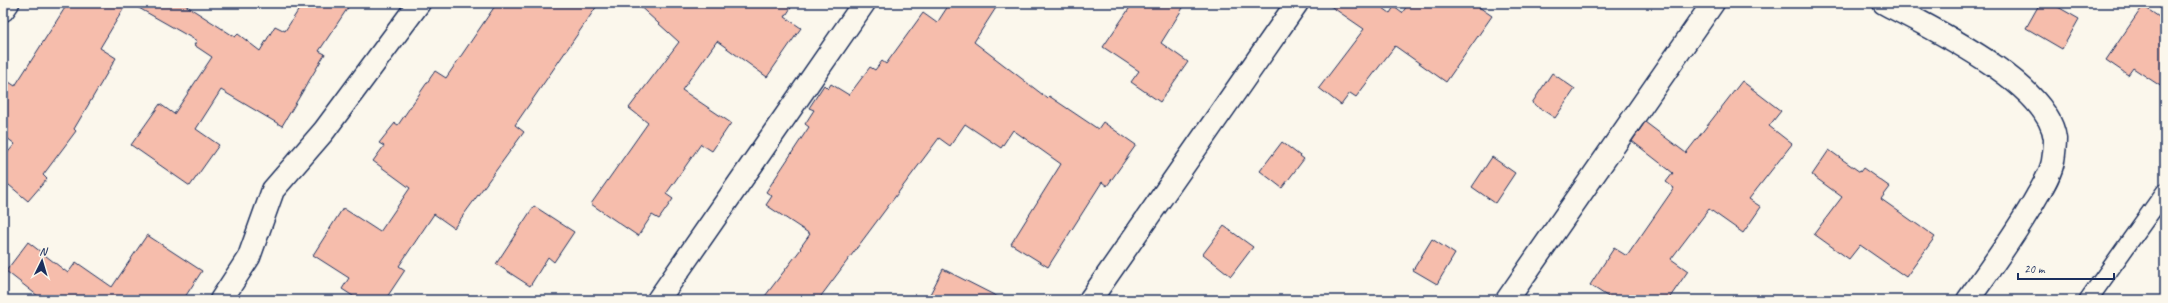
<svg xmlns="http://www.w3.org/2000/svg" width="2168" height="303" font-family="Caveat,sans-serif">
<rect width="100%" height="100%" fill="#fbf7ec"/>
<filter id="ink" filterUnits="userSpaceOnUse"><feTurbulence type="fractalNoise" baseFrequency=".025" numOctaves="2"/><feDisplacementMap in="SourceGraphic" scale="8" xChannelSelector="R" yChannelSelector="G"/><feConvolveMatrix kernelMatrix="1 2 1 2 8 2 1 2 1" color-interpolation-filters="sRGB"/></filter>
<g filter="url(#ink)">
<!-- building -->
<path fill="#f6bdac" stroke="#1b2f5e" d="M 68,3 L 127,3 L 100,48 L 116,58 L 74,129 L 76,131 L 43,175 L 47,179 L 28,201 L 3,180 L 3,158 L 15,144 L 3,135 L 3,78 L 15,86 Z
M 130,3 L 182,3 L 235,37 L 238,34 L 260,51 L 275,26 L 285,31 L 303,3 L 351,3 L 319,51 L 325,54 L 282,126 L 221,90 L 196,129 L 219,145 L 190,186 L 131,145 L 160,104 L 174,114 L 212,57 L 194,45 L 197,41 Z
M 497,3 L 599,3 L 515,125 L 524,132 L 454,228 L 434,214 L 399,266 L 405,270 L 385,300 L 359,300 L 342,289 L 349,278 L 313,255 L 343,208 L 380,232 L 410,188 L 373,161 L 384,146 L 379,143 L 395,123 L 398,125 L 435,71 L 446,78 Z
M 636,3 L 794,3 L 785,17 L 801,28 L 767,77 L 717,41 L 682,90 L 731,123 L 712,151 L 701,144 L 666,194 L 673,199 L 659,219 L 652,215 L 638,236 L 591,204 L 648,123 L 629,108 L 679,42 Z
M 950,3 L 999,3 L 974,42 L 1047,98 L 1049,96 L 1098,129 L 1103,122 L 1136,145 L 1107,186 L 1102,182 L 1048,267 L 1011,244 L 1061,164 L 1013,130 L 1001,148 L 965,124 L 950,146 L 939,138 L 818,300 L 762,300 L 801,249 L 800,248 L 810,234 L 766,205 L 772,196 L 766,192 L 809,127 L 805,124 L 814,110 L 809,108 L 824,85 L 828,89 L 831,84 L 849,95 L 870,67 L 875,70 L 882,61 L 886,64 L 923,13 L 937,23 Z
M 1133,3 L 1186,3 L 1161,43 L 1188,62 L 1160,102 L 1131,82 L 1139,71 L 1103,47 Z
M 1326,3 L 1376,3 L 1390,13 L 1394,7 L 1402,13 L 1409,3 L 1473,3 L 1492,16 L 1446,82 L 1395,46 L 1356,97 L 1350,93 L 1341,105 L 1319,88 L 1364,29 Z
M 2040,3 L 2051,3 L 2079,19 L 2062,49 L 2026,28 Z
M 2143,6 L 2165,21 L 2165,89 L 2133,68 L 2128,75 L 2106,60 Z
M 1552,73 L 1575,89 L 1555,118 L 1532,103 Z
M 1742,81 L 1781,111 L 1769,126 L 1792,144 L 1749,199 L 1761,207 L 1743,233 L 1709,209 L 1671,259 L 1688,271 L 1668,300 L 1613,300 L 1590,285 L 1614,248 L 1627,256 L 1674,188 L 1666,182 L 1673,173 L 1632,141 L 1645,122 L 1686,153 Z
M 1282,142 L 1304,159 L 1282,188 L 1260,171 Z
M 1829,150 L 1860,172 L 1863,168 L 1890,187 L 1881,199 L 1935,237 L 1906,277 L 1860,245 L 1849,259 L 1814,234 L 1842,197 L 1812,175 Z
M 1492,157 L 1515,173 L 1495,203 L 1472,187 Z
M 534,206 L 574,232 L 554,262 L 548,257 L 530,286 L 496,264 Z
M 1224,226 L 1253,247 L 1231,276 L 1203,254 Z
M 147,235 L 202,271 L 183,300 L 43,300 L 6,271 L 28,242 L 68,273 L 76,262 L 112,287 Z
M 1432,239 L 1455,254 L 1437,284 L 1413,270 Z
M 943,269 L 1004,300 L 927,300 Z"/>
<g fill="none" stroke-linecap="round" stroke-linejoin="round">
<defs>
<path id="service" d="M 2088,300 L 2165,192"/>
<path id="minor" d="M 1884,3 C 1929,27 2049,83 2055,139 C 2055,146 2054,154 2053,161 C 2051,173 2043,186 2037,196 C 2017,232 1992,266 1968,300
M 3,10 L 8,3
M 221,300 L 249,257 L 273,190 L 324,131 L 419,3
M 658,300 L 864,3
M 1090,300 L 1297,3
M 1507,300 L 1713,3"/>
</defs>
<!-- service casing -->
<use href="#service" stroke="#1b2f5e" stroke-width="20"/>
<!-- minor casing -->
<use href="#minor" stroke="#1b2f5e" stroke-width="25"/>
<!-- service -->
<use href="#service" stroke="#fbf7ec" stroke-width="17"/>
<!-- minor -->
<use href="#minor" stroke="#fbf7ec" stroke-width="22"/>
</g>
</g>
<!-- margin -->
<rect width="2168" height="303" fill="none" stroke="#fbf7ec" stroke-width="16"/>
<rect x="8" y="8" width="2152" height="287" fill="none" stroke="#1b2f5e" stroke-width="1.5" filter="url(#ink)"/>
<!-- north arrow -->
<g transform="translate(42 261) rotate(5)" stroke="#fbf7ec" stroke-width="3" paint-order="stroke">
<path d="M0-3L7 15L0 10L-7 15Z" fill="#1b2f5e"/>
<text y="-6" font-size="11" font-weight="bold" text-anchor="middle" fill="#1b2f5e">N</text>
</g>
<!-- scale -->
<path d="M2018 273v6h96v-6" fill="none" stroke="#1b2f5e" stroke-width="2"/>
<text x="2024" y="273" font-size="12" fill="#1b2f5e" stroke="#fbf7ec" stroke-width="3" paint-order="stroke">20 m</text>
</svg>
